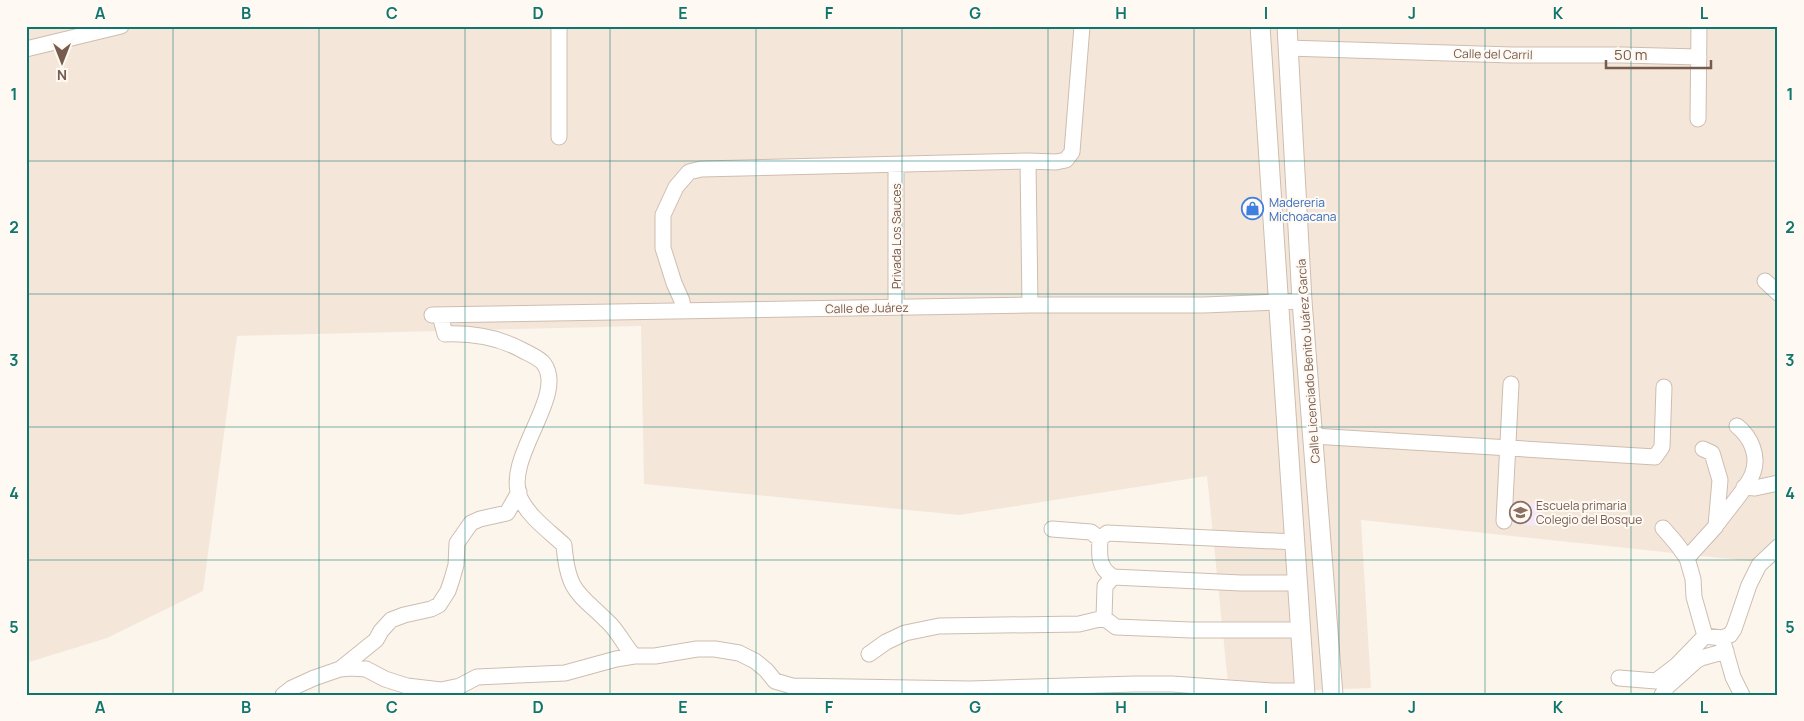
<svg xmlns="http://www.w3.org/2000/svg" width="1804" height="721" font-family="Manrope,sans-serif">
<rect width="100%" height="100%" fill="#fcf5ec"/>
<!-- residential -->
<path fill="#f4e7da" d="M 26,26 L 1778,26 L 1778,564 L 1361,520 L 1371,688 L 1229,693 L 1207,476 L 959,515 L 644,484 L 641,326 L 237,336 L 203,591 L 107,638 L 26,663 Z"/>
<!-- education -->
<path fill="#f2e8f9" d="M 1511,502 L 1544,504 L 1542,526 L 1510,524 Z"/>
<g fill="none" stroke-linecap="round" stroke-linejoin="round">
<defs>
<path id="minor" d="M 559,26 L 559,137
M 1287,48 L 1512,55 L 1622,55 L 1699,57
M 26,49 L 121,26
M 1698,119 L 1699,26
M 1028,161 L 1030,305
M 1765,281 L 1778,293
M 896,307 L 896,165
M 683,311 L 682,301 L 674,283 L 663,248 L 663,215 L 676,187 L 689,172 L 701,169 L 1028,161 L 1056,162 L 1066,160 L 1072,152 L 1082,26
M 432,315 L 1030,305 L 1204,305 L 1302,301
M 440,315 L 445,334 C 472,333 498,337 522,350 C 529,354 540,358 544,364 C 567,396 503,458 520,498 C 529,517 549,531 564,545 C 568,595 580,593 611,625 C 620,635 625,646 634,656
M 1313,436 L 1655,457 L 1662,447 L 1664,387
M 1744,487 L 1755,488 L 1778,483
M 1504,521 L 1511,384
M 1718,523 C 1727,510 1747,488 1752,475 C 1760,457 1751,437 1737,426
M 1663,528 L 1676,543 L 1687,558 L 1693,579 L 1694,597 L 1705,636
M 1052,529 L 1091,532 L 1100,539
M 1687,558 L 1716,526 L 1720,480 L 1712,453 L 1703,449
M 1113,577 C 1098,568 1099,555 1100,539 L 1107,533 L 1295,542
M 1298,583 L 1241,583 L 1113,577 L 1105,586 L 1104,618 L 1116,627 L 1191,630 L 1301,630
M 1722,638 L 1730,635 L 1734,629 L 1749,585 L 1759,565 L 1778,547
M 869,654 L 886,642 L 905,633 L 939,626 L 1079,624 L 1104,618
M 340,669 L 376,640 L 381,631 L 391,620 L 404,615 L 431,609 L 439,605 L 448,591 L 452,579 L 456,565 L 457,543 L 471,523 L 480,519 L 507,513 L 519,492
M 1619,678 L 1656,681 L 1677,665 L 1705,636 L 1722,638 L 1733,677 L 1742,695
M 283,695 L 292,688 L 314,678 L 340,669 L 351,668 L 366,669 L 385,679 L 407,686 L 441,690 L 460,686 L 477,677 L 565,673 L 616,659 L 634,656 L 655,656 L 697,649 L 715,649 L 739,653 L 755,661 L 766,670 L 775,681 L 792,686 L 970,689 L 1135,684 L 1172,684 L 1273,691 L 1305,691
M 1662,695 L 1667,687 L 1696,661 L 1701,658 L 1726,651"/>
<path id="tertiary" d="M 1260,26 L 1305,695
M 1287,26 L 1302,301 L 1333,695"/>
</defs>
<!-- minor casing -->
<use href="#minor" stroke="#cebdb0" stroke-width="17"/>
<!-- tertiary casing -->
<use href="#tertiary" stroke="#cebdb0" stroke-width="21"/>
<!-- minor -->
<use href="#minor" stroke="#fff" stroke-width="15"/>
<!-- tertiary -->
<use href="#tertiary" stroke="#fff" stroke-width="19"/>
</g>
<!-- grid -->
<path fill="none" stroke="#0f766e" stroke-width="1" stroke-opacity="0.55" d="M 173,26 L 173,695M 319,26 L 319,695M 465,26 L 465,695M 610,26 L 610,695M 756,26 L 756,695M 902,26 L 902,695M 1048,26 L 1048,695M 1194,26 L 1194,695M 1339,26 L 1339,695M 1485,26 L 1485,695M 1631,26 L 1631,695M 26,161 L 1778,161M 26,294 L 1778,294M 26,427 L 1778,427M 26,560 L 1778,560"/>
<!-- icons -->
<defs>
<symbol id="shop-ring" viewBox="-11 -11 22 22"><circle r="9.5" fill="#fef9f2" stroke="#3f7fe0" stroke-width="1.5"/><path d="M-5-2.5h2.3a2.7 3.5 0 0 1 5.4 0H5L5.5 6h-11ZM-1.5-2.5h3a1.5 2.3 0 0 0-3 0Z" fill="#3f7fe0"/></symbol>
<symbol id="school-ring" viewBox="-11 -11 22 22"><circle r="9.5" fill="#fef9f2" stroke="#8d6e63" stroke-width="1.5"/><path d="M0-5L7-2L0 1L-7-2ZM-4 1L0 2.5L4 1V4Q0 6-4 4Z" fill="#8d6e63"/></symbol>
</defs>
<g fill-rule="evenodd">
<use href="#shop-ring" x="1240" y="196" width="25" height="25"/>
<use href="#school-ring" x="1508" y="500" width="25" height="25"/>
</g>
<g text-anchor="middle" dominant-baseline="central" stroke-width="4" stroke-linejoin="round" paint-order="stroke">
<!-- street labels -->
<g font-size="12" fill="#775b4e" stroke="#fef9f2">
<text transform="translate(1493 54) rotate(1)">Calle del Carril</text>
<text transform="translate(896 236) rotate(-90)">Privada Los Sauces</text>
<text transform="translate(867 308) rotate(-1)">Calle de Juárez</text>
<text transform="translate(1308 361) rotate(-94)">Calle Licenciado Benito Juárez García</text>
</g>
<!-- shop labels -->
<g font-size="12" fill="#366cbe" stroke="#fef9f2" text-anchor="start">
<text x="1269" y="202">Madereria<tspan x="1269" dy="14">Michoacana</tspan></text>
</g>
<!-- education labels -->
<g font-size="12" fill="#785e54" stroke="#fef9f2" text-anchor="start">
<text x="1536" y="505">Escuela primaria<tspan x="1536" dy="14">Colegio del Bosque</tspan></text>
</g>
</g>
<!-- border -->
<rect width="1804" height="721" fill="none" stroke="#fef9f2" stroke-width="55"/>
<!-- north arrow -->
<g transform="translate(62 62) rotate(180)" stroke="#fef9f2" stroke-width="4" paint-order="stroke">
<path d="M0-4L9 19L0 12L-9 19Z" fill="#775b4e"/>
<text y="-8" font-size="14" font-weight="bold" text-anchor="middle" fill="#775b4e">N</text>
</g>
<!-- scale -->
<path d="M1606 60v8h105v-8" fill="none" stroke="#775b4e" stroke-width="2.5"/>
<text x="1614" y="60" font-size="15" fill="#775b4e" stroke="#fef9f2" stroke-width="4" paint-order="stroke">50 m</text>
<rect x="28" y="28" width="1748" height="666" fill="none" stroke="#0f766e" stroke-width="2"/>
<g font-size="16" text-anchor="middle" font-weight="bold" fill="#0f766e">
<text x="100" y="19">A</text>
<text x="246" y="19">B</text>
<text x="392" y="19">C</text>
<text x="538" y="19">D</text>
<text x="683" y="19">E</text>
<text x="829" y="19">F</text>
<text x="975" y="19">G</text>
<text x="1121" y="19">H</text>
<text x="1266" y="19">I</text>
<text x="1412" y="19">J</text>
<text x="1558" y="19">K</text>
<text x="1704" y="19">L</text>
<text x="14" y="100">1</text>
<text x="1790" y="100">1</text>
<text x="14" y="233">2</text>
<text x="1790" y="233">2</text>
<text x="14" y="366">3</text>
<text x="1790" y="366">3</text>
<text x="14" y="499">4</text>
<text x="1790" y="499">4</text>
<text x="14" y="633">5</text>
<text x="1790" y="633">5</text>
<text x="100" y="713">A</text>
<text x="246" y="713">B</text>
<text x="392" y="713">C</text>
<text x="538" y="713">D</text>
<text x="683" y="713">E</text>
<text x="829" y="713">F</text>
<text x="975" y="713">G</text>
<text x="1121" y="713">H</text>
<text x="1266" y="713">I</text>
<text x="1412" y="713">J</text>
<text x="1558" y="713">K</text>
<text x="1704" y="713">L</text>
</g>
</svg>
